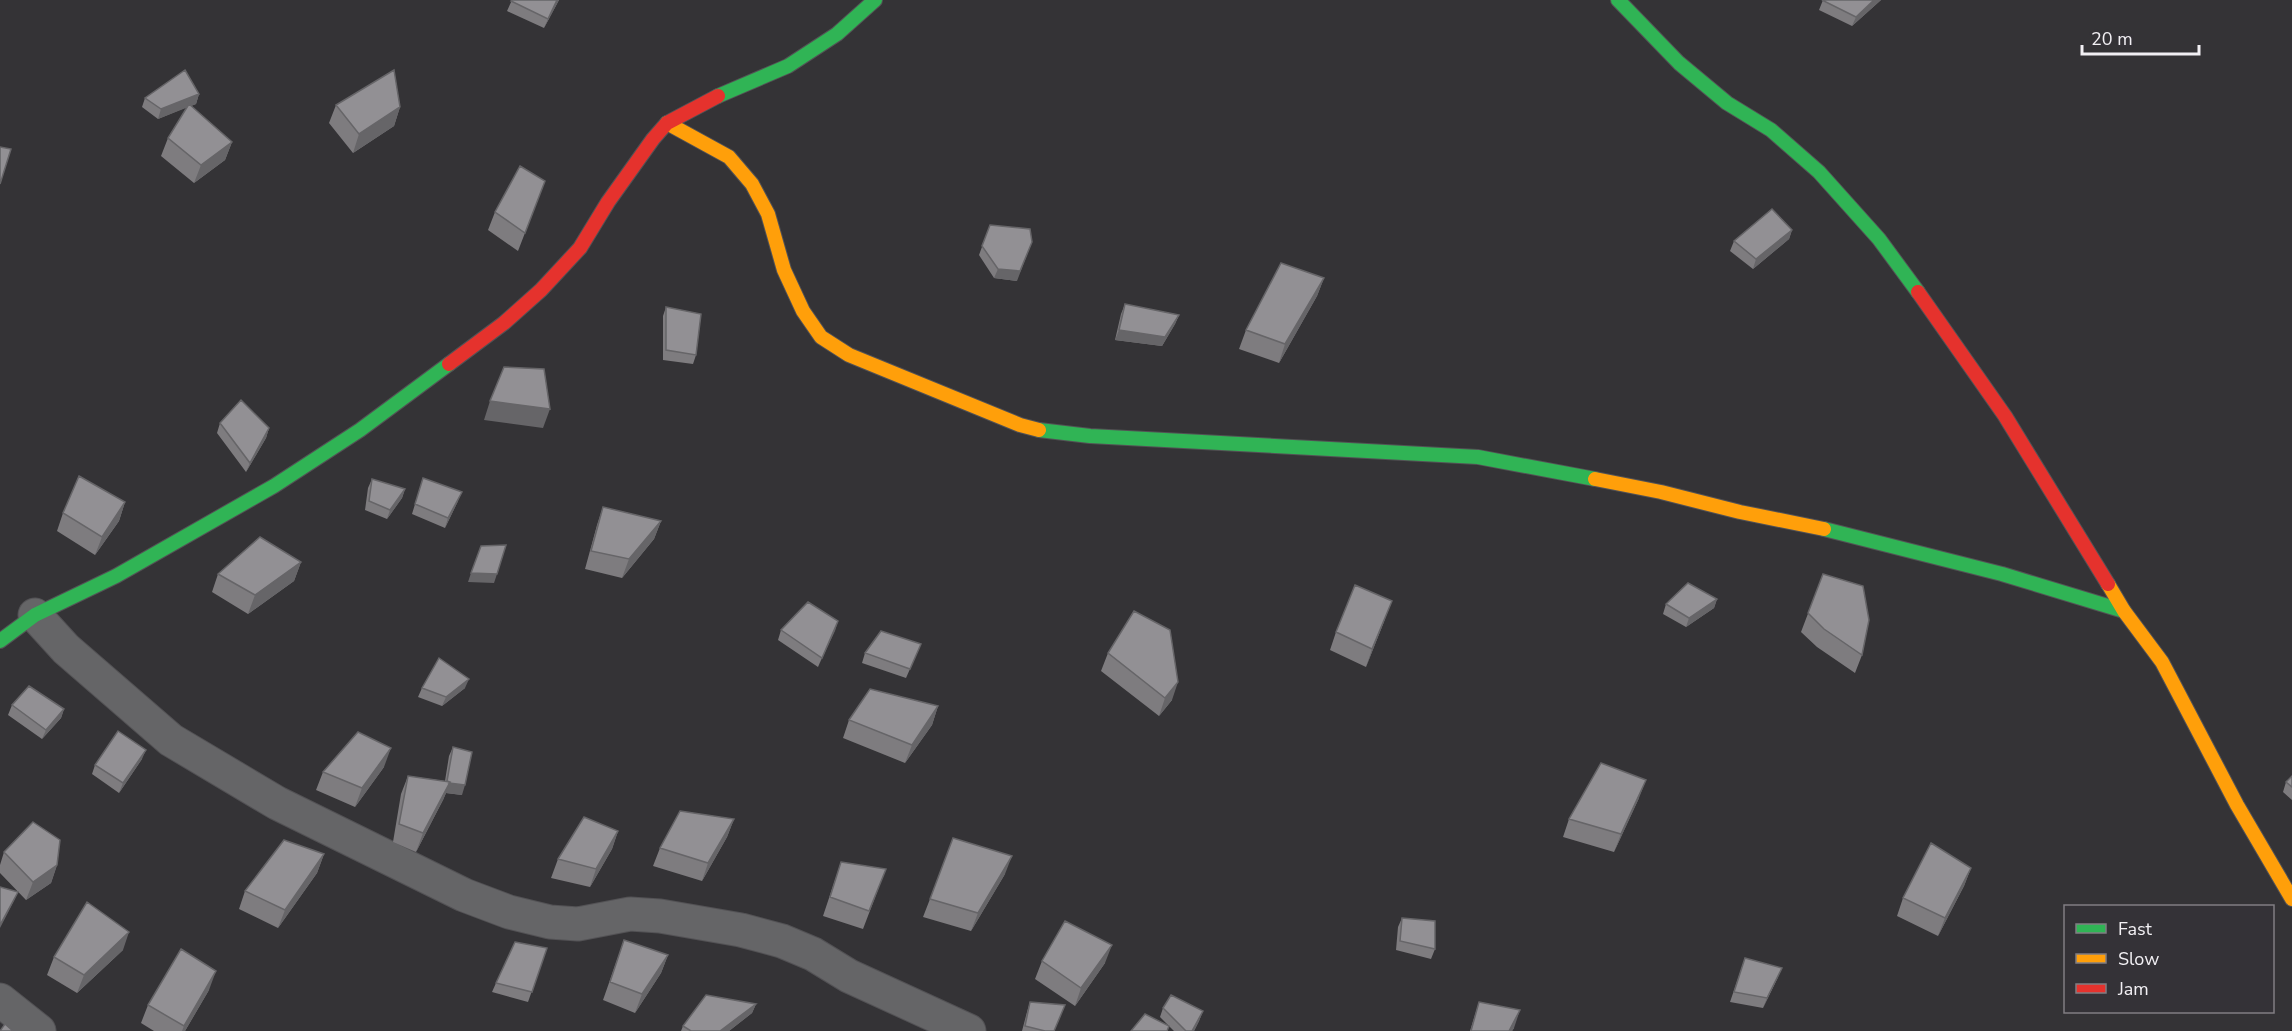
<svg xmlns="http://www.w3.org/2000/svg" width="2292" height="1031" font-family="'Nunito Sans',sans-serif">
<rect width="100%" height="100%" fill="#343336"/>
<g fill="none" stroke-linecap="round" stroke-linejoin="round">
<defs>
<path id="street" d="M 35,615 L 66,649 L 171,740 L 277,803 L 464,895 L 509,912 L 550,922 L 578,924 L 630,914 L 660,916 L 741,930 L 782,941 L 813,954 L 849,976 L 969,1031
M 0,1000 L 39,1031"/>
<path id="fast" d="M 1618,0 L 1679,63 L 1727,103 L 1771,130 L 1819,172 L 1879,239 L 1918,292
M 718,96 L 788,66 L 837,34 L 875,0
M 1039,430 L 1090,436 L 1478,457 L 1595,479
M 1824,529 L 2002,574 L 2124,611
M 0,641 L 35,615 L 116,576 L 274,486 L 360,430 L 449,364"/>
<path id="slow" d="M 667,123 L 729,157 L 752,184 L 768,214 L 784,270 L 803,311 L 821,337 L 849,355 L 1020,425 L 1039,430
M 1595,479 L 1661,492 L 1740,512 L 1824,529
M 2108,584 L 2124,611 L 2162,662 L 2237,805 L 2292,899"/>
<path id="jam" d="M 1918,292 L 2005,416 L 2108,584
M 449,364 L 504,323 L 541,290 L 580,248 L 608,202 L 653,139 L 667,123 L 718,96"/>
</defs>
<!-- street casing -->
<use href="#street" stroke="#535255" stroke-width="35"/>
<!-- fast casing -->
<use href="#fast" stroke="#535255" stroke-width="16"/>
<!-- slow casing -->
<use href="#slow" stroke="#535255" stroke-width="16"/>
<!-- jam casing -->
<use href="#jam" stroke="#535255" stroke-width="16"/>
<!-- street -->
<use href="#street" stroke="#656567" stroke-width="33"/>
<!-- fast -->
<use href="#fast" stroke="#30b455" stroke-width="14"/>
<!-- slow -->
<use href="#slow" stroke="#ff9f0a" stroke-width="14"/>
<!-- jam -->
<use href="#jam" stroke="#e5322d" stroke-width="14"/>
</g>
<!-- wall -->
<path fill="#7e7c7f" d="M 512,0 L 559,0 L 544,28 L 507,11 Z
M 1823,0 L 1881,0 L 1852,26 L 1819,10 Z
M 199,94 L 196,104 L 191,106 L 232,142 L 225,160 L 194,183 L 161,156 L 168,138 L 187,107 L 158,119 L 142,107 L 145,98 Z
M 336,105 L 400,107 L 394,126 L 353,153 L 329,123 Z
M 545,181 L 518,251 L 488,230 L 495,212 Z
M 990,225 L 1017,281 L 994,278 L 979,255 Z
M 1792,230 L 1789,239 L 1753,269 L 1730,251 L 1734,241 Z
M 1324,278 L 1317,296 L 1279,363 L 1239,349 L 1246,330 Z
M 1125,304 L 1179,315 L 1175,324 L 1162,346 L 1115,340 L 1121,314 Z
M 666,307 L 696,355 L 693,364 L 663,360 L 663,316 Z
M 220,423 L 269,428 L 266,438 L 246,472 L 217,433 Z
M 423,478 L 458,501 L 445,528 L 412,514 Z
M 372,479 L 405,489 L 402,498 L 387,519 L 365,510 L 368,488 Z
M 125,502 L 119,521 L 95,555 L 57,531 L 63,513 Z
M 603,507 L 661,521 L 654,539 L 622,578 L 585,569 L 597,525 Z
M 301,562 L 294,581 L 248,614 L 212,592 L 218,574 Z
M 1823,574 L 1862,655 L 1855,673 L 1817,647 L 1801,632 Z
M 1717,599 L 1714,608 L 1686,627 L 1663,614 L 1666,604 Z
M 1385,619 L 1366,667 L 1330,650 L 1336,632 Z
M 838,621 L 818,667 L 778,640 L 781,630 Z
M 921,644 L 906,678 L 862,663 L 865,653 Z
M 1108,653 L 1172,700 L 1159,716 L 1101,671 Z
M 422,688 L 465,688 L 442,706 L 418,697 Z
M 12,705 L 64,709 L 61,718 L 42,739 L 8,715 Z
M 938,706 L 932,725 L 905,763 L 843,738 L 849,720 Z
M 453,747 L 462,795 L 446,793 L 443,800 L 416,852 L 393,842 L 401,794 L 408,776 L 445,781 L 449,756 Z
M 142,759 L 119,793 L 92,774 L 95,765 Z
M 384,767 L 355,807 L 316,790 L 323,772 Z
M 2292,776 L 2292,800 L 2283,792 L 2286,782 Z
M 1639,798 L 1614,852 L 1563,837 L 1569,819 Z
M 734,819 L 727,837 L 702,881 L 653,866 L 660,848 Z
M 618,831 L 612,849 L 590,887 L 551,878 L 558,859 Z
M 4,852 L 57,865 L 51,883 L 26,900 L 0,873 L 0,865 Z
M 324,854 L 317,873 L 278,928 L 239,909 L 245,891 Z
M 841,862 L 879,887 L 863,929 L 823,916 Z
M 1971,868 L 1964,886 L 1938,936 L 1897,916 L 1903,898 Z
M 1005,874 L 971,931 L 923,917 L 930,899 Z
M 1402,918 L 1435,949 L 1431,959 L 1396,950 L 1398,927 Z
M 624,940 L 668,955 L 661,973 L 635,1013 L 603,1000 Z
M 547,948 L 528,1002 L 492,992 L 496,983 Z
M 123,950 L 77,993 L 47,975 L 54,957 Z
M 1745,958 L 1778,977 L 1763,1008 L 1730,1002 Z
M 1042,961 L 1105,963 L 1075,1006 L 1035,979 Z
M 209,990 L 185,1031 L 154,1031 L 141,1023 L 148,1005 Z
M 1030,1002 L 1061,1015 L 1054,1031 L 1022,1031 L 1027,1012 Z
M 1479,1002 L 1514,1028 L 1512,1031 L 1470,1031 Z
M 756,1004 L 752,1013 L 729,1031 L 681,1031 L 683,1026 Z
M 1163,1008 L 1203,1011 L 1199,1021 L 1194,1031 L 1174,1031 L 1169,1026 L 1167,1031 L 1169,1026 L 1160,1017 Z"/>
<!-- shaded-wall -->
<path fill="#666568" d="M 557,0 L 559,0 L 544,28 L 548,19 Z
M 1874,0 L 1881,0 L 1852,26 L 1856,17 Z
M 199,94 L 196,104 L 158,119 L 161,109 Z
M 400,107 L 394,126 L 353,153 L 359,134 Z
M 232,142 L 225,160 L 194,183 L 201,165 Z
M 1792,230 L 1789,239 L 1753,269 L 1756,259 Z
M 1032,242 L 1017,281 L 994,278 L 998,269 Z
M 1324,278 L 1317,296 L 1279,363 L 1285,344 Z
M 1179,315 L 1175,324 L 1162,346 L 1115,340 L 1119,330 Z
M 490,401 L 550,409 L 543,428 L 484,420 Z
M 269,428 L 266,438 L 246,472 L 250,463 Z
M 405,489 L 402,498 L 387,519 L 390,510 Z
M 462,492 L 458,501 L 445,528 L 448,518 Z
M 125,502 L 119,521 L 95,555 L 102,537 Z
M 661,521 L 654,539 L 622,578 L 629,559 Z
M 301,562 L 294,581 L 248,614 L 255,595 Z
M 471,573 L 497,574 L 494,583 L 468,582 Z
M 1717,599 L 1714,608 L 1686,627 L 1689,618 Z
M 1392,601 L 1385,619 L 1366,667 L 1372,649 Z
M 838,621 L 835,631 L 818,667 L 822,658 Z
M 469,679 L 465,688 L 442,706 L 446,697 Z
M 1178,682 L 1172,700 L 1159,716 L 1165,698 Z
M 938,706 L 932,725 L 905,763 L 912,745 Z
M 64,709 L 61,718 L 42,739 L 46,730 Z
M 391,748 L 384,767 L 355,807 L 362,788 Z
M 146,750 L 142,759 L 119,793 L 123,783 Z
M 1646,780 L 1639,798 L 1614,852 L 1621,834 Z
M 447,783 L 465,785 L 462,795 L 446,793 L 443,800 L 416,852 L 423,833 Z
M 734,819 L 727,837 L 702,881 L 708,863 Z
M 618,831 L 612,849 L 590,887 L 596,869 Z
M 324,854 L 317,873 L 278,928 L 285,910 Z
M 1012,856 L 1005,874 L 971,931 L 978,913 Z
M 57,865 L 51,883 L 26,900 L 33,882 Z
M 1971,868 L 1964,886 L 1938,936 L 1945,918 Z
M 18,892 L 14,901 L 0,928 L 0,925 Z
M 129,932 L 123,950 L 77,993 L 84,975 Z
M 1112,945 L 1105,963 L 1075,1006 L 1081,988 Z
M 668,955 L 661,973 L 635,1013 L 642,994 Z
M 1782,968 L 1778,977 L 1763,1008 L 1767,998 Z
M 216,971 L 209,990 L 185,1031 L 182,1031 L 184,1026 Z
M 756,1004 L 752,1013 L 729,1031 L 720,1031 Z
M 1520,1010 L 1514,1028 L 1512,1031 L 1509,1031 Z
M 1203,1011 L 1199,1021 L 1194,1031 L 1192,1031 Z"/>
<!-- building -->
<path fill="#929094" stroke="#666568" stroke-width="1.5" d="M 512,0 L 557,0 L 548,19 L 511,1 Z
M 1822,0 L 1874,0 L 1856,17 Z
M 185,70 L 199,94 L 161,109 L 145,98 Z
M 394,70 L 400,107 L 359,134 L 336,105 Z
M 189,104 L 232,142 L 201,165 L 168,138 Z
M 0,147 L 11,149 L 0,184 Z
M 520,166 L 545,181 L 525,233 L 495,212 Z
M 1772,209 L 1792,230 L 1756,259 L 1734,241 Z
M 990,225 L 1030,229 L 1032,242 L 1020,271 L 998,269 L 982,246 Z
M 1281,263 L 1324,278 L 1285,344 L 1246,330 Z
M 1125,304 L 1179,315 L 1165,337 L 1119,330 Z
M 666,307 L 701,314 L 696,355 L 666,350 Z
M 504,367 L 544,369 L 550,409 L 490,401 Z
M 241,400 L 269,428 L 250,463 L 220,423 Z
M 79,476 L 125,502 L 102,537 L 63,513 Z
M 423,478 L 462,492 L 448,518 L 415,504 Z
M 372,479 L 405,489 L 390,510 L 369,501 Z
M 603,507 L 661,521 L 629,559 L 591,551 Z
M 260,537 L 301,562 L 255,595 L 218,574 Z
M 506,545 L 497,574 L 471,573 L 481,546 Z
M 1823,574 L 1863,586 L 1869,620 L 1862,655 L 1824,629 L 1808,613 Z
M 1688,583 L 1717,599 L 1689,618 L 1666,604 Z
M 1355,585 L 1392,601 L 1372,649 L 1336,632 Z
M 808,602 L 838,621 L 822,658 L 781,630 Z
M 1134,611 L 1170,630 L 1178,682 L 1165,698 L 1108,653 Z
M 881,631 L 921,644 L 910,669 L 865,653 Z
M 439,658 L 469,679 L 446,697 L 422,688 Z
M 29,686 L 64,709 L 46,730 L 12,705 Z
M 870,689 L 938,706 L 912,745 L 849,720 Z
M 118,731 L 146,750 L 123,783 L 95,765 Z
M 358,732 L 391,748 L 362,788 L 323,772 Z
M 453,747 L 472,752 L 465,785 L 449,783 L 450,782 L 447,781 Z
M 1601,763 L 1646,780 L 1621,834 L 1569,819 Z
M 408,776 L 450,782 L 423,833 L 399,824 Z
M 2292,776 L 2292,787 L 2286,782 Z
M 680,811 L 734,819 L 708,863 L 660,848 Z
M 584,817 L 618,831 L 596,869 L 558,859 Z
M 33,822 L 60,840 L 57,865 L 33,882 L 4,852 Z
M 953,838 L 1012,856 L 978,913 L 930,899 Z
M 284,840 L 324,854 L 285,910 L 245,891 Z
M 1931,843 L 1971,868 L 1945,918 L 1903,898 Z
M 841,862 L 886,869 L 869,911 L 830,897 Z
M 0,887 L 18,892 L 0,925 Z
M 87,902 L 129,932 L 84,975 L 54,957 Z
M 1402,918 L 1435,921 L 1435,949 L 1400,941 Z
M 1065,921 L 1112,945 L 1081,988 L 1042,961 Z
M 624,940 L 668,955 L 642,994 L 610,982 Z
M 515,942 L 547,948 L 532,992 L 496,983 Z
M 181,949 L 216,971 L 184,1026 L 148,1005 Z
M 1745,958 L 1782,968 L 1767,998 L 1734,992 Z
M 706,995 L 756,1004 L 720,1031 L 691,1031 L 683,1026 Z
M 1171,995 L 1203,1011 L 1192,1031 L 1186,1031 L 1163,1008 Z
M 1030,1002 L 1065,1005 L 1054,1031 L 1045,1031 L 1025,1026 Z
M 1479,1002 L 1520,1010 L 1509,1031 L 1471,1031 Z
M 1145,1014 L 1169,1026 L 1167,1031 L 1131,1031 Z
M 5,1024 L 13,1031 L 0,1031 Z"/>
<!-- legend -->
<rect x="2064" y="905" width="210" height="108" fill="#343237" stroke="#807e83" stroke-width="1.5"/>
<rect x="2076" y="924" width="30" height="9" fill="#30b455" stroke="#807e83" stroke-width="1.5"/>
<text x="2118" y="935" font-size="18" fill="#f2f0f4">Fast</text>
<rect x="2076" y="954" width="30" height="9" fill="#ff9f0a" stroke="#807e83" stroke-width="1.5"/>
<text x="2118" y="965" font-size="18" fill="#f2f0f4">Slow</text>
<rect x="2076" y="984" width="30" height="9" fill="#e5322d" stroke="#807e83" stroke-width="1.5"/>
<text x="2118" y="995" font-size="18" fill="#f2f0f4">Jam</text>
<!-- scale -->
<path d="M2082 45v9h117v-9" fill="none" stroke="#f2f0f4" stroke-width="3"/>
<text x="2091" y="45" font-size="18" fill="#f2f0f4" stroke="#343237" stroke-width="4.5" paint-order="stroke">20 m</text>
</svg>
